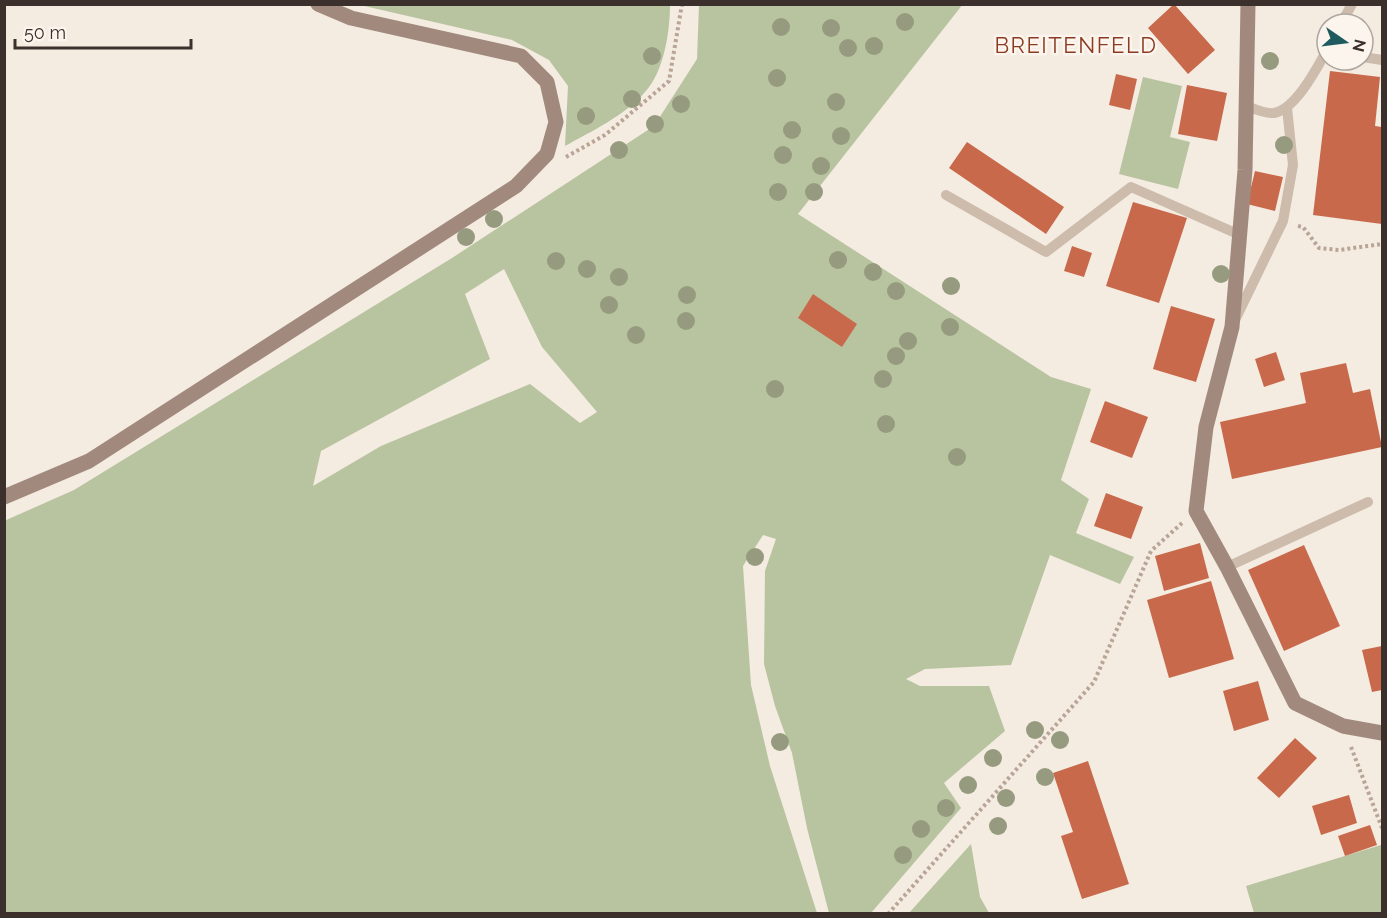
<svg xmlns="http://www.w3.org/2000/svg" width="1387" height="918" font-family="Raleway,sans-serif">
<rect width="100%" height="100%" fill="#f4ebe1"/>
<!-- green -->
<path fill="#b8c4a0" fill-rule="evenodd" d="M 963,4 L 798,214 L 1051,377 L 1091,389 L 1061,480 L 1089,499 L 1076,533 L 1134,557 L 1120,584 L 1050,555 L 1011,665 L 925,669 L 906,679 L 920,686 L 989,686 L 1005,731 L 944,783 L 961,808 L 871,913 L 829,913 L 807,828 L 792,753 L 775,706 L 764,664 L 765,571 L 776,539 L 763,535 L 743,566 L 751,685 L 770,766 L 817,913 L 5,914 L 4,521 L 74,490 L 452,258 L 654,126 L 697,59 L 699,5 ZM 504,269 L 542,347 L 597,412 L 580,423 L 530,384 L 381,446 L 313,486 L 321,451 L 490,359 L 465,294 Z
M 670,5 C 670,31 664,72 645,92 C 624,116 592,131 565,146 L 568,86 L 549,60 L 512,40 L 360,5 Z
M 1143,77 L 1182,86 L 1170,137 L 1190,142 L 1178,189 L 1119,174 Z
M 971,844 L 980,897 L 989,913 L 909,913 Z
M 1381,845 L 1382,913 L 1254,913 L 1246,886 Z"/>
<!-- building -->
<path fill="#c8694b" d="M 1174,4 L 1215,50 L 1188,74 L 1148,28 Z
M 1330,71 L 1380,77 L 1375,126 L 1382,127 L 1382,224 L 1313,215 Z
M 1116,74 L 1137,79 L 1130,110 L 1109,105 Z
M 1187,85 L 1227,93 L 1217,141 L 1178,134 Z
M 967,142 L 1064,207 L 1046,234 L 949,168 Z
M 1255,171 L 1283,177 L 1275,211 L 1247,204 Z
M 1133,202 L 1187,218 L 1159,303 L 1106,286 Z
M 1072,246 L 1092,253 L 1084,277 L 1064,271 Z
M 813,294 L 857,324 L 842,347 L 798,318 Z
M 1171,306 L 1215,319 L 1196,382 L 1153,369 Z
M 1276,352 L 1285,380 L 1264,387 L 1255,359 Z
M 1346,363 L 1353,393 L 1370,389 L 1382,447 L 1232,479 L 1220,422 L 1306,403 L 1300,373 Z
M 1105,401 L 1148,417 L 1132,458 L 1090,442 Z
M 1106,493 L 1143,507 L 1131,539 L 1094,526 Z
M 1200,543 L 1209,578 L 1164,591 L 1155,556 Z
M 1304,545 L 1340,626 L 1284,651 L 1248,570 Z
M 1211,581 L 1234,659 L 1169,678 L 1147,600 Z
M 1382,646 L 1382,690 L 1372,692 L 1362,650 Z
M 1258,681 L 1269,720 L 1234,731 L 1223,691 Z
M 1295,738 L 1317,758 L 1279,798 L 1257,778 Z
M 1088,761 L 1129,884 L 1082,899 L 1061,836 L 1073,832 L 1053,773 Z
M 1349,795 L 1357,823 L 1321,835 L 1312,806 Z
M 1370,825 L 1377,845 L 1345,856 L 1338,836 Z"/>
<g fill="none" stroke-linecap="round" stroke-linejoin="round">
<!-- path -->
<path stroke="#b9a596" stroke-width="4" stroke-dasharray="3 3" stroke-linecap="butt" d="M 566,157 L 605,135 L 669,81 L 682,4
M 1298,226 L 1303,227 L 1319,248 L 1339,250 L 1382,244
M 1351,747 L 1382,828
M 888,914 L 1094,682 L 1151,551 L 1182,523"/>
<!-- lane -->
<path stroke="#cdbbac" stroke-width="10" d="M 1341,24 L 1352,4
M 1363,57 L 1382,60
M 1247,106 C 1254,109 1266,114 1274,113 C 1296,109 1317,68 1327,50
M 946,195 L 1046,252 L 1131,187 L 1240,235
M 1235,320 L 1283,221 L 1293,165 L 1287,108
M 1227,567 L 1368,502"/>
<!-- secondary -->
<path stroke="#a18a7d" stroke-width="15" d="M 1248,4 L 1245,170 L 1232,327 L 1206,427 L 1196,511 L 1227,567 L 1295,703 L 1343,726 L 1382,733
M 4,497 L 89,461 L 516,186 L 547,154 L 556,122 L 547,82 L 521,56 L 351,18 L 318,4"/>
</g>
<!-- trees -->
<g fill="#969b7f">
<circle cx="905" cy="22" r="9"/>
<circle cx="781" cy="27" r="9"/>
<circle cx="831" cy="28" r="9"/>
<circle cx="874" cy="46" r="9"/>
<circle cx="848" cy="48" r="9"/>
<circle cx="652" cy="56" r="9"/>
<circle cx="1270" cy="61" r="9"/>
<circle cx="777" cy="78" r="9"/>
<circle cx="632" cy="99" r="9"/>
<circle cx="836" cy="102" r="9"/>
<circle cx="681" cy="104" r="9"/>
<circle cx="586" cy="116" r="9"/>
<circle cx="655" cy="124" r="9"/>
<circle cx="792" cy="130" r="9"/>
<circle cx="841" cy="136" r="9"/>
<circle cx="1284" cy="145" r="9"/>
<circle cx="619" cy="150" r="9"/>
<circle cx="783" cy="155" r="9"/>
<circle cx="821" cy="166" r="9"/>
<circle cx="778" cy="192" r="9"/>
<circle cx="814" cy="192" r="9"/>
<circle cx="494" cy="219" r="9"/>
<circle cx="466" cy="237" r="9"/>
<circle cx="838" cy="260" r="9"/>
<circle cx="556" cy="261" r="9"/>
<circle cx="587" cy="269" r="9"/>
<circle cx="873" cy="272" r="9"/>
<circle cx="1221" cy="274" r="9"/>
<circle cx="619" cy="277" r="9"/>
<circle cx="951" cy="286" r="9"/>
<circle cx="896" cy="291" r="9"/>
<circle cx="687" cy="295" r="9"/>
<circle cx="609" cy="305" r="9"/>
<circle cx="686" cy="321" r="9"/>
<circle cx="950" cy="327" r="9"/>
<circle cx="636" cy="335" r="9"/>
<circle cx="908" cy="341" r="9"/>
<circle cx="896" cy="356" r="9"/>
<circle cx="883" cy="379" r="9"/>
<circle cx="775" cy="389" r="9"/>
<circle cx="886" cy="424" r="9"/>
<circle cx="957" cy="457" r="9"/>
<circle cx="755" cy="557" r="9"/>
<circle cx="1035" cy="730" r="9"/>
<circle cx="1060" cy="740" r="9"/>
<circle cx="780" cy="742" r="9"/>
<circle cx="993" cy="758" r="9"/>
<circle cx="1045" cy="777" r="9"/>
<circle cx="968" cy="785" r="9"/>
<circle cx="1006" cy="798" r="9"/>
<circle cx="946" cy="808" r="9"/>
<circle cx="998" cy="826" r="9"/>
<circle cx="921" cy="829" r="9"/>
<circle cx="903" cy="855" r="9"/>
</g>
<g text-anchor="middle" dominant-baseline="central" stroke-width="5" stroke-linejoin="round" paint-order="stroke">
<!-- quarter labels -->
<g font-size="22" letter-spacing="1.5" fill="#8c3b22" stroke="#fbf5ee">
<text x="1076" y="45">BREITENFELD</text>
</g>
</g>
<!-- border -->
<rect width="1387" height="918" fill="none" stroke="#3b302b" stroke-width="12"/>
<!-- north arrow -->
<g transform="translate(1345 42) rotate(104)"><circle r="28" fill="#fbf5ee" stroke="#aea6a0" stroke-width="1.5"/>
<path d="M0-4.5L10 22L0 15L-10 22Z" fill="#1f5a5e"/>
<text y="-9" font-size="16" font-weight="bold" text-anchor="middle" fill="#3b302b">N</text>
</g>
<!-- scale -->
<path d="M15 39v9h176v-9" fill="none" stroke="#3b302b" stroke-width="3"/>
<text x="24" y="39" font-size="18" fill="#3b302b" stroke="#fbf5ee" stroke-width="4.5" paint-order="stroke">50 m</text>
</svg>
